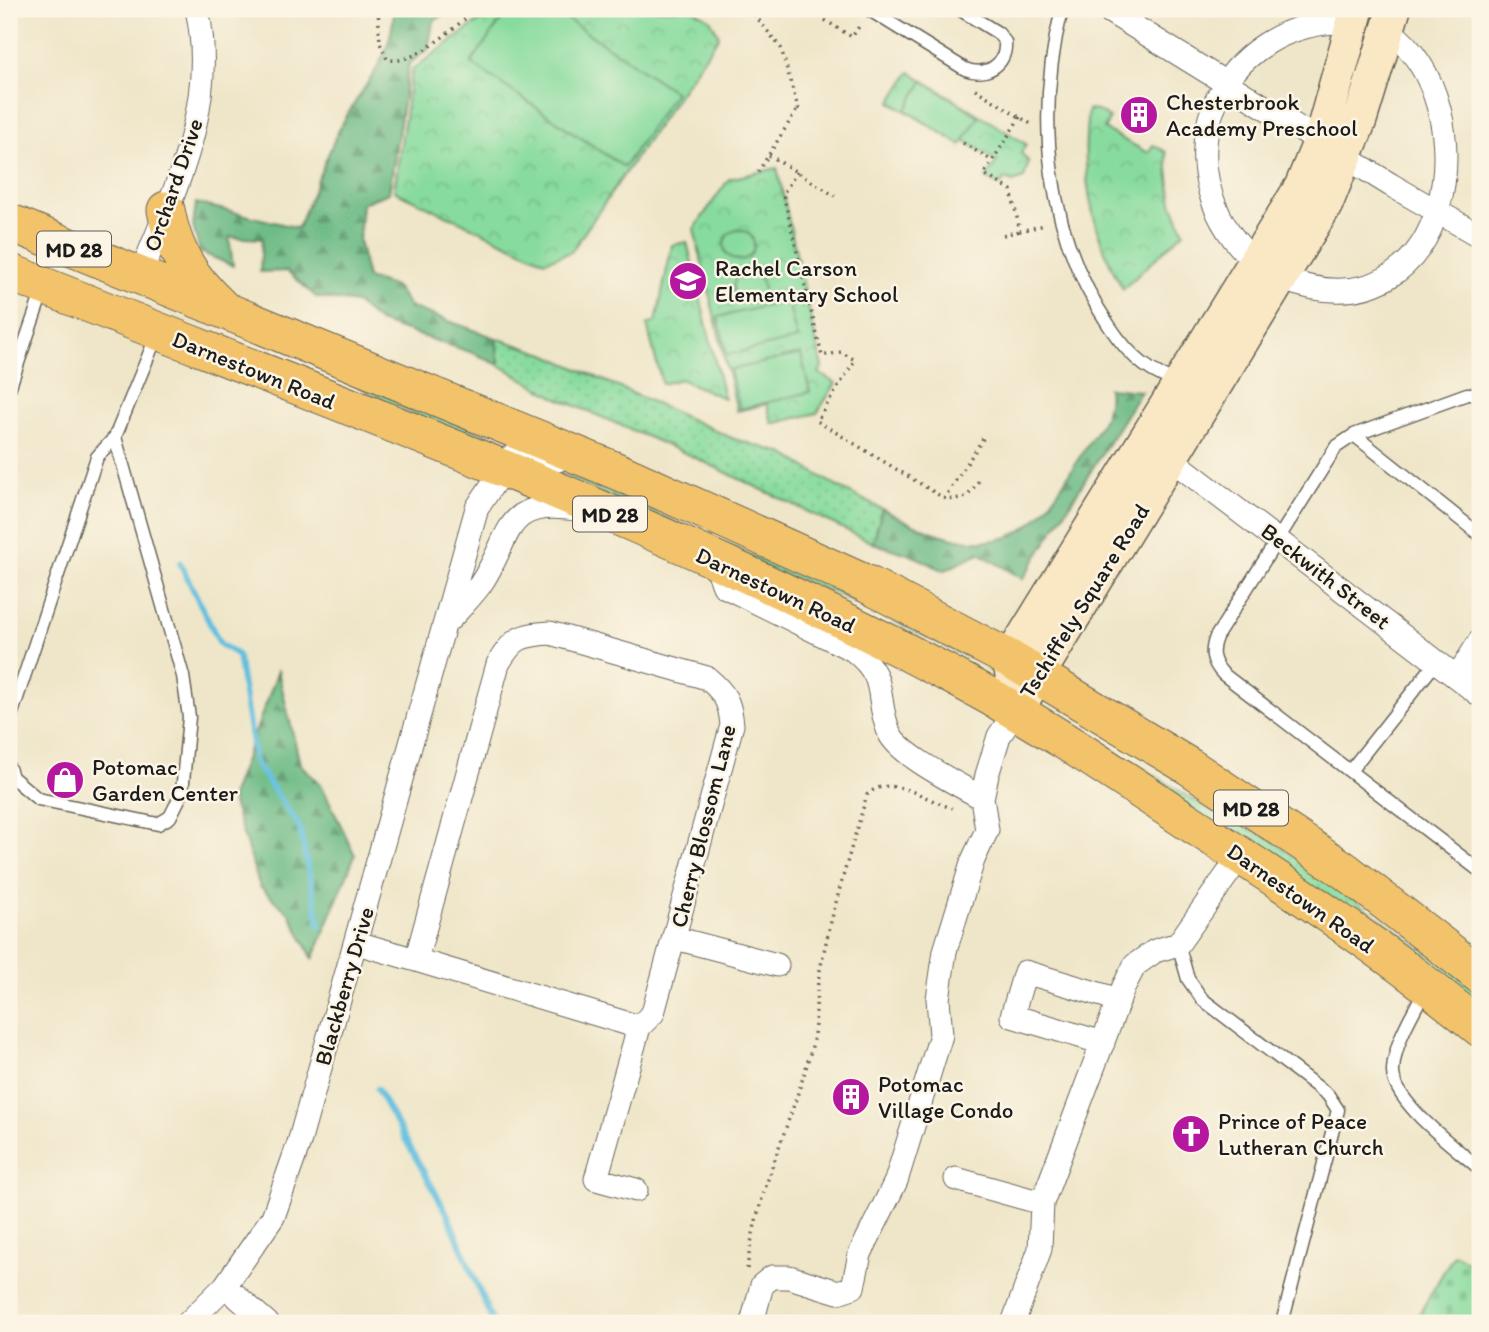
<svg xmlns="http://www.w3.org/2000/svg" width="1489" height="1332" font-family="Itim,sans-serif">
<defs>
<pattern id="grass-dots" width="8" height="8" patternUnits="userSpaceOnUse" patternTransform="scale(1.75)"><rect width="8" height="8" fill="#87db9e"/><path d="M2 2h.1M6 6h.1" fill="none" stroke="#74bb88" stroke-width="1.8" stroke-linecap="round"/></pattern>
<pattern id="forest-firs" width="22" height="20" patternUnits="userSpaceOnUse" patternTransform="scale(1.75)"><rect width="22" height="20" fill="#6dbb85"/><path d="M5 1l3.5 6h-7zM16 11l3.5 6h-7z" fill="#59976c"/></pattern>
<pattern id="cemetery-stones" width="16" height="16" patternUnits="userSpaceOnUse" patternTransform="scale(1.75)"><rect width="16" height="16" fill="#87db9e"/><path d="M2 7V4a2 2 0 0 1 4 0v3zM10 15v-3a2 2 0 0 1 4 0v3z" fill="#74bb88"/></pattern>
<pattern id="park-crowns" width="20" height="18" patternUnits="userSpaceOnUse" patternTransform="scale(1.75)"><rect width="20" height="18" fill="#87db9e"/><path d="M2 6a3 3 0 1 1 6 0M12 15a3 3 0 1 1 6 0" fill="none" stroke="#74bb88"/></pattern>
</defs>
<rect width="100%" height="100%" fill="#fcf5e5"/>
<filter id="ink" filterUnits="userSpaceOnUse"><feTurbulence type="fractalNoise" baseFrequency=".0143" numOctaves="2"/><feDisplacementMap in="SourceGraphic" scale="14" xChannelSelector="R" yChannelSelector="G"/><feConvolveMatrix kernelMatrix="1 2 1 2 8 2 1 2 1" color-interpolation-filters="sRGB"/></filter>
<filter id="wash" filterUnits="userSpaceOnUse"><feTurbulence type="fractalNoise" baseFrequency=".00686" numOctaves="4" result="noise"/><feDisplacementMap in="SourceGraphic" scale="28" xChannelSelector="R" yChannelSelector="G"/><feGaussianBlur stdDeviation="1.57" result="paint"/><feColorMatrix in="noise" values="0 0 0 0 0 0 0 0 0 0 0 0 0 0 0 0 0 1.4 0 .05"/><feComposite in="paint" operator="in"/></filter>
<g filter="url(#wash)">
<rect width="100%" height="100%" fill="#efe6c9"/>
<!-- grass -->
<path fill="url(#grass-dots)" stroke="#527c5d" stroke-width="2" d="M 496,338 L 545,354 L 734,439 L 785,454 L 836,486 L 882,509 L 873,543 L 696,458 L 553,396 L 499,365 Z
M 338,376 L 513,445 L 500,449 L 405,411 Z
M 541,467 L 578,479 L 755,557 L 817,576 L 970,658 L 828,590 L 772,570 Z
M 1079,729 L 1207,808 L 1271,839 L 1480,991 L 1480,1012 Z"/>
<!-- forest -->
<path fill="url(#forest-firs)" stroke="#446c50" stroke-width="2" d="M 394,9 L 452,9 L 433,22 L 428,50 L 409,64 L 389,193 L 362,203 L 359,240 L 367,278 L 396,287 L 410,307 L 496,338 L 499,365 L 473,353 L 379,322 L 356,303 L 316,297 L 287,271 L 260,272 L 262,239 L 229,237 L 233,266 L 200,252 L 193,226 L 196,203 L 298,228 C 311,197 323,165 337,134 C 359,87 392,65 394,9 Z
M 1108,388 L 1141,391 L 1023,579 L 979,553 L 944,571 L 914,556 L 873,543 L 882,509 C 925,532 991,562 1034,521 C 1054,502 1066,478 1081,455 C 1095,432 1112,415 1108,388 Z
M 278,671 L 300,764 L 322,786 L 355,855 L 313,959 L 290,914 L 260,887 L 231,797 Z"/>
<!-- cemetery -->
<path fill="url(#cemetery-stones)" stroke="#527c5d" stroke-width="2" d="M 1454,1254 L 1480,1269 L 1480,1323 L 1414,1323 Z"/>
<!-- park -->
<path fill="url(#park-crowns)" stroke="#527c5d" stroke-width="2" d="M 495,9 L 692,9 L 710,19 L 719,36 L 571,252 L 545,261 L 394,191 L 412,70 Z
M 910,72 L 1026,144 L 1021,153 L 1029,162 L 1024,178 L 1013,182 L 1005,179 L 1000,186 L 986,178 L 997,161 L 965,141 L 961,145 L 891,102 Z
M 1088,110 L 1098,111 L 1110,118 L 1104,129 L 1148,153 L 1153,145 L 1166,152 L 1172,203 L 1184,232 L 1123,289 C 1091,233 1080,174 1088,110 Z
M 777,168 L 822,367 L 819,373 L 836,383 L 817,413 L 772,424 L 767,404 L 737,411 L 694,229 L 729,179 Z
M 687,242 L 724,398 L 680,379 L 662,384 L 647,325 L 656,322 L 672,245 Z"/>
<!-- pitch -->
<path fill="#87db9e" stroke="#527c5d" stroke-width="2" d="M 509,9 L 552,9 L 675,92 L 624,167 L 471,63 Z
M 923,81 L 979,116 L 961,145 L 906,110 Z
M724 245a15 15 0 1 1 30 0a15 15 0 1 1-30 0Z
M733 288a15 15 0 1 1 30 0a15 15 0 1 1-30 0Z
M 788,301 L 797,339 L 727,355 L 718,317 Z
M 801,354 L 810,392 L 740,409 L 730,370 Z"/>
<g fill="none" stroke-linecap="round" stroke-linejoin="round">
<!-- stream -->
<path stroke="#60bfde" stroke-width="6" d="M 180,563 L 220,644 L 238,655 L 255,763 L 299,826 L 320,926
M 377,1089 L 447,1213 L 493,1323"/>
</g>
</g>
<g filter="url(#ink)">
<g fill="none" stroke-linecap="round" stroke-linejoin="round">
<defs>
<path id="lane" d="M 868,9 L 965,69 C 985,77 1007,66 1005,42 L 998,33 L 959,9
M 1062,9 C 1035,117 1046,233 1110,327 C 1126,351 1150,376 1180,381
M 9,389 L 43,290
M 1480,394 L 1467,394 L 1354,435 L 1336,447 L 1216,637 C 1210,652 1212,662 1223,674 L 1480,871
M 1354,435 L 1480,535
M 9,722 L 97,457 L 115,437 L 157,335
M 9,768 L 12,777 L 38,799 L 158,824 L 170,817 L 182,793 L 189,717 L 183,676 L 115,437
M 1350,771 L 1437,661
M 1178,944 L 1188,979 L 1202,999 L 1328,1095 L 1338,1110 L 1282,1323
M 1425,990 C 1412,1015 1395,1041 1393,1070 C 1391,1102 1458,1149 1480,1169"/>
<path id="street" d="M 1106,9 L 1391,185 L 1480,236
M 1254,261 C 1154,168 1216,17 1353,22
M 140,276 C 175,189 218,105 197,9
M 1283,279 C 1457,345 1489,100 1388,30
M 1171,459 L 1480,695
M 715,561 L 724,586 L 853,650 C 890,679 874,695 889,732 C 898,755 960,785 982,798
M 451,618 C 461,607 472,596 480,585 C 513,537 501,498 576,509
M 1457,677 L 1480,641
M 675,938 L 777,965
M 357,943 L 416,960 L 498,664 C 513,638 520,635 550,633 L 707,678 C 725,693 730,702 732,725 L 653,1013 L 639,1027 L 416,960
M 1103,1043 L 1012,1016 L 1025,972 L 1119,1000
M 956,1179 L 1042,1203
M 636,1190 L 596,1179 L 639,1027
M 225,1286 L 267,1323
M 188,1323 L 225,1286 L 273,1217 L 299,1143 L 477,508 L 511,457 L 529,454 L 558,460
M 752,1323 L 762,1285 L 772,1277 L 789,1277 L 838,1292 L 853,1287 L 860,1254 L 896,1181 L 941,1035 L 938,999 L 945,951 L 973,860 L 987,830 L 982,798 L 987,775 L 999,736 L 1016,711
M 1013,1323 L 1040,1249 L 1042,1203 L 1124,986 L 1135,965 L 1155,951 L 1178,944 L 1241,855"/>
<path id="secondary" d="M 1013,685 L 1010,659 L 1301,187 L 1320,141 L 1357,9
M 1016,711 L 1326,204 L 1360,120 L 1394,9"/>
<path id="primary" d="M 166,210 C 173,250 190,278 220,306
M 9,222 L 619,472 L 867,584 L 1010,659 L 1190,767 L 1344,870 L 1480,975
M 9,272 C 328,400 656,517 960,680 C 1039,722 1113,772 1187,821 C 1287,885 1389,952 1480,1028"/>
</defs>
<!-- lane casing -->
<use href="#lane" stroke="#666359" stroke-width="15"/>
<!-- street casing -->
<use href="#street" stroke="#666359" stroke-width="25"/>
<!-- secondary casing -->
<use href="#secondary" stroke="#666359" stroke-width="36"/>
<!-- primary casing -->
<use href="#primary" stroke="#666359" stroke-width="39"/>
<!-- path -->
<path stroke="#666359" stroke-width="3.5" stroke-dasharray="2 5" stroke-linecap="butt" d="M 378,9 L 380,43 L 387,59 C 413,68 456,25 477,9
M 750,9 L 781,48 L 798,108 L 802,111
M 807,9 L 852,37 L 860,25
M 975,89 L 1031,124
M 1020,117 L 984,174 L 1011,190 L 1020,231 L 1045,225
M 963,143 L 993,161
M 9,149 L 9,168
M 769,155 L 835,196
M 758,172 L 798,108
M 797,172 L 783,194 L 822,356 L 841,352 L 855,360 L 817,421 L 947,500 L 967,497 L 980,479
M 1003,235 L 1020,231
M 944,499 L 984,437
M 747,1269 C 756,1193 790,1127 810,1054 C 818,1027 814,998 820,970 C 832,911 850,852 867,795 C 890,772 927,801 952,808"/>
<!-- lane -->
<use href="#lane" stroke="#fff" stroke-width="12"/>
<!-- street -->
<use href="#street" stroke="#fff" stroke-width="23"/>
<!-- secondary -->
<use href="#secondary" stroke="#fae7c3" stroke-width="33"/>
<!-- primary -->
<use href="#primary" stroke="#f2c36a" stroke-width="37"/>
</g>
</g>
<!-- icons -->
<defs>
<symbol id="building-disc" viewBox="-11 -11 22 22"><circle r="9.5" fill="#b5179e" stroke="#fcf5e5"/><path d="M-4-6H4V6H1V3H-1V6H-4ZM-2.5-4.3h1.7v1.8h-1.7ZM.8-4.3h1.7v1.8H.8ZM-2.5-1h1.7V.8h-1.7ZM.8-1h1.7V.8H.8Z" fill="#fff"/></symbol>
<symbol id="school-disc" viewBox="-11 -11 22 22"><circle r="9.5" fill="#b5179e" stroke="#fcf5e5"/><path d="M0-5L7-2L0 1L-7-2ZM-4 1L0 2.5L4 1V4Q0 6-4 4Z" fill="#fff"/></symbol>
<symbol id="shop-disc" viewBox="-11 -11 22 22"><circle r="9.5" fill="#b5179e" stroke="#fcf5e5"/><path d="M-5-2.5h2.3a2.7 3.5 0 0 1 5.4 0H5L5.5 6h-11ZM-1.5-2.5h3a1.5 2.3 0 0 0-3 0Z" fill="#fff"/></symbol>
<symbol id="church-disc" viewBox="-11 -11 22 22"><circle r="9.5" fill="#b5179e" stroke="#fcf5e5"/><path d="M-1.2-6h2.4v3.5h3.3v2.4h-3.3V6h-2.4V-.1h-3.3v-2.4h3.3Z" fill="#fff"/></symbol>
</defs>
<g fill-rule="evenodd">
<use href="#building-disc" x="1117" y="93" width="44" height="44"/>
<use href="#school-disc" x="666" y="259" width="44" height="44"/>
<use href="#shop-disc" x="43" y="758" width="44" height="44"/>
<use href="#building-disc" x="829" y="1075" width="44" height="44"/>
<use href="#church-disc" x="1169" y="1112" width="44" height="44"/>
</g>
<g text-anchor="middle" dominant-baseline="central" stroke-width="5" stroke-linejoin="round" paint-order="stroke">
<!-- shield labels -->
<g fill="#fcf5e5" stroke="#5f5d58" stroke-width="2">
<rect x="37" y="231.5" width="74" height="35" rx="5"/>
<rect x="573" y="496.5" width="74" height="35" rx="5"/>
<rect x="1214" y="790.5" width="74" height="35" rx="5"/>
</g>
<g font-size="21" font-weight="bold" fill="#1c1c1c">
<text x="74" y="249">MD 28</text>
<text x="610" y="514">MD 28</text>
<text x="1251" y="808">MD 28</text>
</g>
<!-- poi labels -->
<g font-size="23" fill="#1c1c1c" stroke="#fcf5e5" text-anchor="start">
<text x="1166" y="102">Chesterbrook<tspan x="1166" dy="26">Academy Preschool</tspan></text>
<text x="715" y="268">Rachel Carson<tspan x="715" dy="26">Elementary School</tspan></text>
<text x="92" y="767">Potomac<tspan x="92" dy="26">Garden Center</tspan></text>
<text x="878" y="1084">Potomac<tspan x="878" dy="26">Village Condo</tspan></text>
<text x="1218" y="1121">Prince of Peace<tspan x="1218" dy="26">Lutheran Church</tspan></text>
</g>
<!-- street labels -->
<g font-size="23" fill="#1c1c1c" stroke="#fcf5e5">
<text transform="translate(173 185) rotate(-71)">Orchard Drive</text>
<text transform="translate(254 370) rotate(22)">Darnestown Road</text>
<text transform="translate(1326 576) rotate(38)">Beckwith Street</text>
<text transform="translate(776 590) rotate(25)">Darnestown Road</text>
<text transform="translate(1084 601) rotate(-58)">Tschiffely Square Road</text>
<text transform="translate(703 826) rotate(-76)">Cherry Blossom Lane</text>
<text transform="translate(1301 898) rotate(35)">Darnestown Road</text>
<text transform="translate(344 986) rotate(-74)">Blackberry Drive</text>
</g>
</g>
<!-- margin -->
<rect width="1489" height="1332" fill="none" stroke="#fcf5e5" stroke-width="35"/>
</svg>
